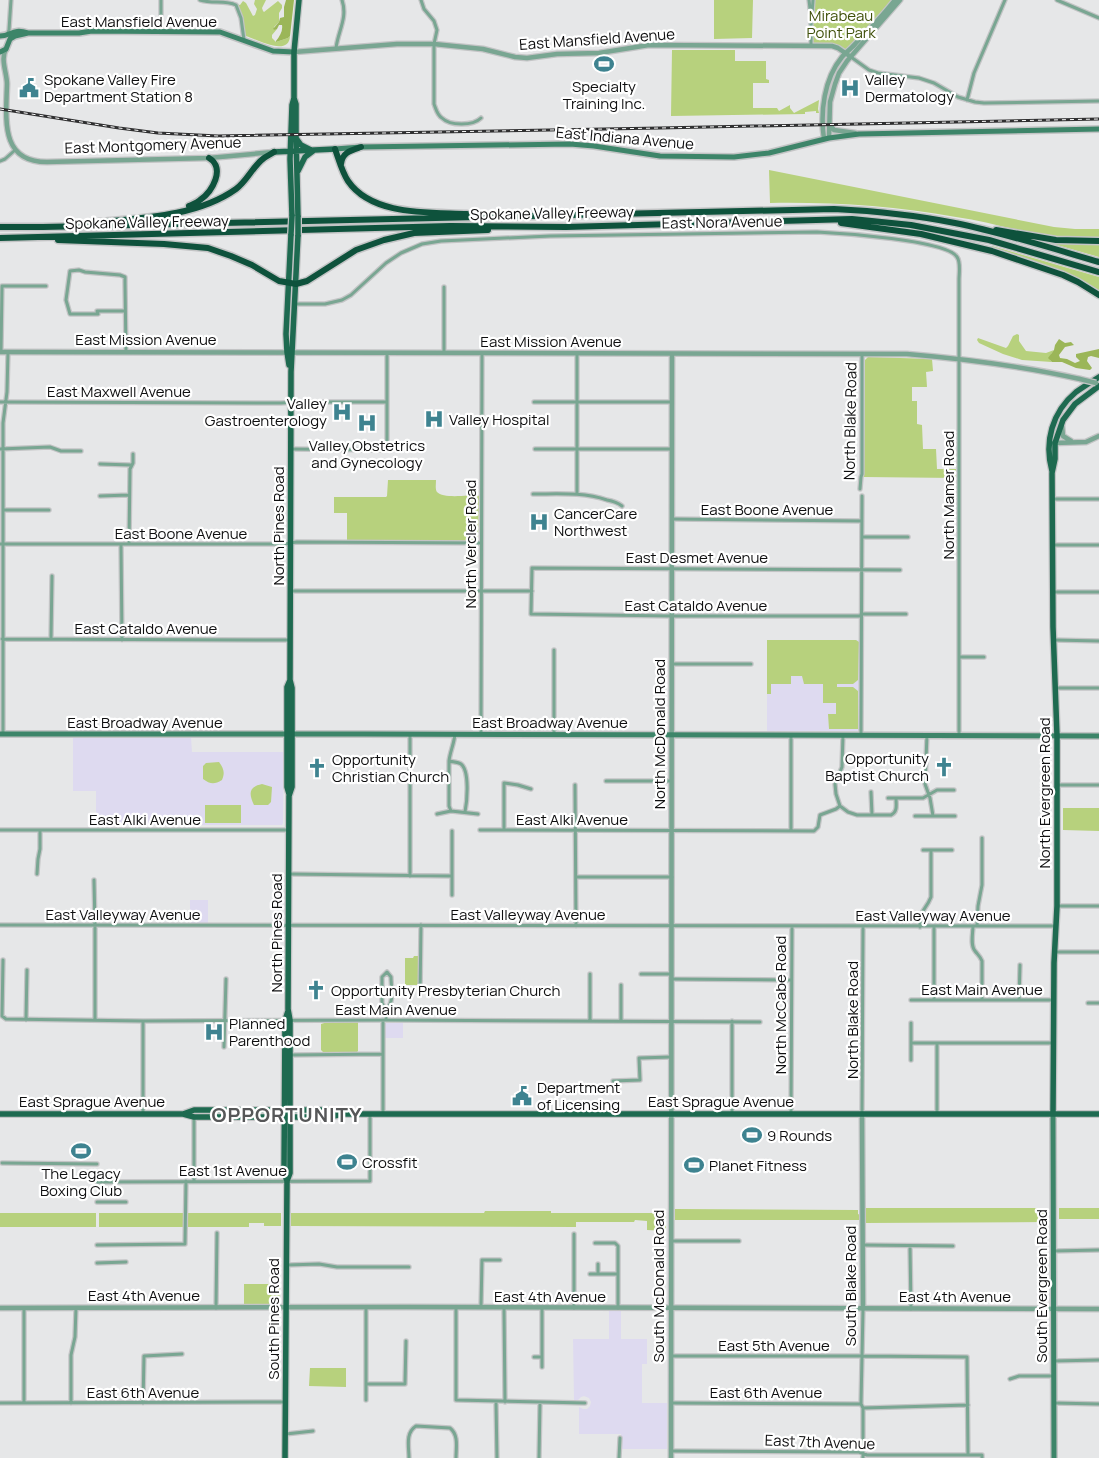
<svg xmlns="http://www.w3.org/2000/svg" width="1099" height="1458" font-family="Manrope,sans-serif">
<rect width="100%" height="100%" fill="#e6e7e8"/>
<!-- education -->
<path fill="#dedaf0" d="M 767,640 L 859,640 L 858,731 L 767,731 Z
M 191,737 L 192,752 L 284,752 L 283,823 L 282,825 L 96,825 L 96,791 L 73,791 L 73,738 Z
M 190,900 L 208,900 L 208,923 L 190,923 Z
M 385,1023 L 403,1023 L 403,1038 L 385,1038 Z
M 609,1310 L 621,1310 L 621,1339 L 647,1339 L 647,1364 L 642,1364 L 642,1403 L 667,1403 L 667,1449 L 621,1449 L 621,1434 L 579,1434 L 579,1407 L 583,1409 L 587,1409 L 590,1406 L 591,1402 L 589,1398 L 584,1396 L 581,1397 L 578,1400 L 574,1400 L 573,1339 L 609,1339 Z"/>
<!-- green -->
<path fill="#b7d17d" d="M 255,0 L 266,0 L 262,8 L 263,11 L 264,12 L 278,1 L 282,5 L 282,8 L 279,13 L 279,22 L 274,27 L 275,30 L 277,29 L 272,35 L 272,38 L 276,42 L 288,38 L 290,36 C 289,57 258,40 246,36 L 237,4 L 240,5 L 243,1 L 246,3 L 253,16 L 255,15 L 257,9 L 254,4 Z
M 714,0 L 753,0 L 752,38 L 714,39 Z
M 813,0 L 895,0 L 846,54 L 838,48 L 811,45 L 811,17 Z
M 672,50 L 735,50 L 735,61 L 766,61 L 766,79 L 769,80 L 769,83 L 753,83 L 753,108 L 777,108 L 779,111 L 790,105 L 790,108 L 794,113 L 819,100 L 818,109 L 819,113 L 816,113 L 816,111 L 805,112 L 805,114 L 671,116 Z
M 769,170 L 1054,227 L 1075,229 L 1099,229 L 1099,238 C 1080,238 1061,238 1042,235 C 1013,230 985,221 956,217 C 894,206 832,202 770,203 Z
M 1050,241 L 1071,243 L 1099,243 L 1099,257 L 1050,243 Z
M 992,246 L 1099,277 L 1099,291 L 1075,278 L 992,249 Z
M 1017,334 L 1019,335 L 1019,341 L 1026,351 L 1046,353 L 1054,350 L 1051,354 L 1050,360 L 1052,362 L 1022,360 L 1003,354 L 979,343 L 977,340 L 978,338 L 1006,348 L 1008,346 L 1013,336 Z
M 868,357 L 932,359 L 933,371 L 926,372 L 927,387 L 912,387 L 912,401 L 917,401 L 917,424 L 922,425 L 923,449 L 936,449 L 937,469 L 956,469 L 956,478 L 864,477 L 865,360 Z
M 388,480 L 436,480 C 436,484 435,489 437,492 C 443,499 469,495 477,495 L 479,496 L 478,540 L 476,541 L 347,540 L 347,513 L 334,513 L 334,497 L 386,497 L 387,496 Z
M 767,640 L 856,640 L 859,642 L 858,680 L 853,684 L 837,684 L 837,687 L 853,687 L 858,691 L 858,729 L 829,729 L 828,714 L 836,714 L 836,703 L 823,703 L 823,684 L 804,684 L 802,676 L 791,676 L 791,684 L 771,684 L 771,694 L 767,694 Z
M 219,762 C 224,769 225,773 222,780 C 214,785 210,784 203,779 L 203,766 L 206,763 Z
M 262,784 L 272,787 L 271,802 L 268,805 L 254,805 C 249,794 248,787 262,784 Z
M 205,805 L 241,805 L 241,823 L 205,823 Z
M 1063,808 L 1099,808 L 1099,831 L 1063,830 Z
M 414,956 L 419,956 L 419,985 L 405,985 L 405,958 L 413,958 Z
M 331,1021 L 358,1021 L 358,1051 L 357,1052 L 323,1052 L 321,1050 L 321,1024 Z
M 866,1208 L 1047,1208 L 1047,1222 L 864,1223 L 864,1215 L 866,1214 Z
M 1059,1208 L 1099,1208 L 1099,1219 L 1059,1219 Z
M 660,1209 L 666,1209 L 666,1231 L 647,1230 L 647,1221 L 635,1220 L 634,1222 L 576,1222 L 576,1227 L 291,1226 L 291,1213 L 484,1213 L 485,1211 L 551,1211 L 551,1213 L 660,1213 Z
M 675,1209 L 858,1210 L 858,1214 L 860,1215 L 860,1220 L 675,1220 Z
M 0,1213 L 96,1213 L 96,1227 L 0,1227 Z
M 99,1213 L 184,1213 L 184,1227 L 99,1227 Z
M 187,1213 L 281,1213 L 281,1226 L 264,1226 L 264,1223 L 249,1223 L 249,1227 L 187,1227 Z
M 244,1284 L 280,1284 L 279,1303 L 278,1304 L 244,1304 Z
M 310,1368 L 346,1368 L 346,1387 L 309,1386 Z"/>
<!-- forest -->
<path fill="#9bb658" d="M 286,0 L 294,0 L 290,36 L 288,38 L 276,42 L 276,41 C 280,36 283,31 282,25 L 279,25 L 277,29 L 275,30 L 273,29 L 279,22 L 280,18 L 284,17 L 284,7 Z
M 1059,339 L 1065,343 L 1071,342 L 1074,345 L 1065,347 L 1059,355 L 1060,358 L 1067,359 L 1075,363 L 1080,361 L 1076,357 L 1076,354 L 1099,349 L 1099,358 L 1091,356 L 1088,357 L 1087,361 L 1092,368 L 1090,370 L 1076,368 L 1062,362 L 1052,362 L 1048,358 L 1054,350 L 1055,345 Z"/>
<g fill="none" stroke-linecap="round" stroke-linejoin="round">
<defs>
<path id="minor" d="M 200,0 C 212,4 225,0 236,5 L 241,18 L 244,40
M 421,0 L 424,9 L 434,21 L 437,30 L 434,44 L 434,104 C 436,109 437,115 442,118 C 450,126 473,126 481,118
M 809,0 L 811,17 L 811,45
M 1057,0 L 1099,18
M 812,14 L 813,0
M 161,31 L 161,0
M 7,35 L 9,30 L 11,0
M 336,48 C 338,31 348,18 342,0
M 851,57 L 869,70 L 878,73 L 919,78 L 934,83 L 958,97 L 975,102 L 984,103 L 1099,101
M 967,100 L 974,73 L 1005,0
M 0,161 L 5,159 L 14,151
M 444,287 L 444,353
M 295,304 L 325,304 L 342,300 L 351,295 L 386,263 L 401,253 L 422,244 L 441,241 L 550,236 L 817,232 C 839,233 947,240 957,257 C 961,262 959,273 959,280 L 959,735
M 125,311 L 97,311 L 98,314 L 70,314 L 66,300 L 70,271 L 79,270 L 85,272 L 120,275 L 125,277 L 125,283 L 126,352
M 1,352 L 2,286 L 46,286
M 577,353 L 577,493
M 0,402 L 281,403 L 298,402 L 387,402
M 534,402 L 672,402
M 0,449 L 50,447 L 61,451 L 81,451
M 291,449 L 382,450 L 386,448 L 387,445 L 387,353
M 535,449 L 672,449
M 100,464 L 131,465
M 860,489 L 861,477 L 862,474 L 862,354
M 533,494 C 559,494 583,492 607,500 C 613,501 617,502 622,506
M 100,496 L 129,495
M 1053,499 L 1099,499
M 3,510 L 49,510
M 672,519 L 862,521
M 862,537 L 908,537
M 0,544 L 284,544 L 297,542 L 481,543
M 121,544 L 122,640
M 129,544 L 130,469 L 133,463 L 133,454
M 1053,545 L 1099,545
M 291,591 L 532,591
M 1053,592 L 1099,592
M 861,614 L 906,614
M 861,616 L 672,616 L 531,614 L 532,568 L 900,570
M 2,639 L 289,640
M 51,639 L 52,576
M 1054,640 L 1099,641
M 554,650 L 554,734
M 959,657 L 984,657
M 672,664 L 751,664
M 1056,688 L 1099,688
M 3,733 L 3,423 L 7,392 L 8,352
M 481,734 L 482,353
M 861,734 L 862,496
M 843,735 L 842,767 L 835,784 L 836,794 L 840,806 L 848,812 L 857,815 L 891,815 C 898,812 896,804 896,798
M 927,735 L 925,784 L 930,798 L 933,816
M 449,761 C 453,762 458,762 461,764 C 470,771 467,802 465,812
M 606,781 L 671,781
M 575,785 L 576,926
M 1057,785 L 1099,785
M 871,792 L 872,815
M 888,798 L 923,798 L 937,790 L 954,790
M 451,811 L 449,806 L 449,761 C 450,752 454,744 455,734
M 437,814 L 451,811 L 478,814
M 915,816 L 955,816
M 0,830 L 289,830
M 480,830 L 814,831 L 818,827 L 820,815 L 836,809 L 840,806
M 504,830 L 504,783 L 518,785 L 531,789
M 791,831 L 791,735
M 923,850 L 952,850
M 37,874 L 38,859 L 40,849 L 40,830
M 289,874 L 451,876
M 410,876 L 410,734
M 576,877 L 672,877
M 94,880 L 95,925 L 95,1020
M 452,895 L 452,831
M 1057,906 L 1099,906
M 0,925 L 1056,926
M 973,926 C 973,933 970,945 975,951 C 978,955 980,956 982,961 L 982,1000
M 977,926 L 978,906 L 982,885 L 982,838
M 920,927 C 920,908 925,912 931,897 L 931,850
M 1055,952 L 1099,952
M 3,960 L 2,1016 L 6,1019 L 143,1021 L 386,1020 L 760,1022
M 590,974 L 590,1021
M 641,974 L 671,974
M 671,979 L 791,980
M 621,985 L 621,1021
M 420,995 L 421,925
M 911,1000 L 1053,1000
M 934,1000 L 934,927
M 1019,1000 L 1020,965
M 1088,1003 L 1099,1003
M 26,1020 L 27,970
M 383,1020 L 383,1113
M 386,1020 L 386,1010 L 382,1003 L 382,977 L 387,972 L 391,977 C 391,987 395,1002 386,1010
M 143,1021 L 143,1113
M 911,1043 L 1053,1043
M 937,1043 L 937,1113
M 224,1047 L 226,979
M 291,1055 L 383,1054
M 911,1060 L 911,1023
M 613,1081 L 640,1080 L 639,1058 L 671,1057
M 732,1113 L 732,1021
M 791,1113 L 792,926
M 862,1113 L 863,926
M 194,1116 L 194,1181
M 2,1163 L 97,1164
M 97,1182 L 370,1181 L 370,1114
M 97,1202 L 126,1202
M 574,1234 L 574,1308
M 671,1241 L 739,1241
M 595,1243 L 615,1243 L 618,1246 L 618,1308
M 97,1245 L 185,1244 L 186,1181
M 863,1245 L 953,1246
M 910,1246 L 911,1309
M 1054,1251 L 1099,1250
M 97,1263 L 126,1262
M 287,1265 L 319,1264 L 337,1267 L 409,1267
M 590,1274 L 618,1274
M 598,1274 L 598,1264
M 456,1307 L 456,1400 L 585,1403
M 481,1307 L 482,1260 L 500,1260
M 216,1308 L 217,1233
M 504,1308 L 505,1402
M 671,1356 L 863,1356 L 967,1357 L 968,1455 L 982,1455 L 982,1458
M 534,1357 L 542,1357
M 1054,1361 L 1099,1360
M 542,1367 L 542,1308
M 1010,1379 L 1019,1376 L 1054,1376
M 366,1384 L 405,1384 L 406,1341
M 366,1400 L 366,1308
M 496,1402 L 497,1458
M 0,1403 L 285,1402
M 24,1403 L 24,1308
M 71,1403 L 71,1355 L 75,1337 L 76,1308
M 143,1403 L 144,1356 L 182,1354
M 671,1403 L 861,1404
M 1054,1403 L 1099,1404
M 863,1408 L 968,1405
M 286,1434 L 313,1431
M 671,1451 L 859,1452 L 867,1455 L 968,1455
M 409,1458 C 409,1447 405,1433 416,1426 L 450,1428 C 459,1435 456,1448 456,1458
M 539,1458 L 540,1402
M 619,1458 L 620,1438
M 863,1458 L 863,1408 L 861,1404 L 863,1309"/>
<path id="tertiary" d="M 6,49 C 0,59 7,73 7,84 C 6,120 0,162 47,162 L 209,158 L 274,152
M 294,52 L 397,44 L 434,44 L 483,49 L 515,57 L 527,58 L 557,54 L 599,53 L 649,45 L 832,46 L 838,48 L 851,57
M 830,125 L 834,130 L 855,133
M 829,138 L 830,102 L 835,84 L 839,73 L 847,61 L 900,0
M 824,139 C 820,112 824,79 842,57 C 846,52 852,48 856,43 C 870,29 883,15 895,0
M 0,352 L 907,354 C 966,359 1022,366 1080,379
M 1062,426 L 1063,436 L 1071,441
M 1054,443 L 1086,442 L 1099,436
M 862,1114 L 863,1309
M 0,1308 L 406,1307 L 1099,1309
M 671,1458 L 672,354"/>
<path id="secondary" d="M 0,36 C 12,36 12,28 28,33
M 0,52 L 6,49 L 10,39 L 15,36 L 28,33 L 79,33 L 92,31 L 220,32 L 273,51 L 294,52
M 335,149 L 361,147 L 570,144 L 594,146 L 660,156 L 734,157 L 769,153 L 829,138 L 859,134 L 1099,129
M 0,734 L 364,734 L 1099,736
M 1053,1114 L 1054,1458"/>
<path id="primary" d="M 294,98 L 296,104 L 296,135 L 298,217
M 296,138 L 301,145 L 311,150
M 274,152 L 335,149
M 298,171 L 305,157 L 313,151
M 292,216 L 290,159 L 292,105 L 294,98 L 294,52 L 299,0
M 289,365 L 287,352 L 286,334 L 291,234
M 1052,471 C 1044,442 1052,412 1076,392 C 1083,387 1091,382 1099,377
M 289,794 L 287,787 L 287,687 L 290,680
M 0,1114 L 183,1114 L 194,1117 L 330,1117 L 342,1114 L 1099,1114
M 183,1114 L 194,1110 L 330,1110 L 340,1113
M 1053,1114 L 1054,963 L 1057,906 L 1057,736 L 1053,627 L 1052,473 L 1055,459 L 1055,443 L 1063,420 L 1075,404 L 1099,386
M 287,1181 L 290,1173 L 290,1020 L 288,1009 L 289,796 L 292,787 L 292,688 L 290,680 L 291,372 L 298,235
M 285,1458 L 287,1181 L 284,1173 L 285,1020 L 288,1011"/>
<path id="motorway" d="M 335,149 C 339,160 342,172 348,181 C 372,216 429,212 467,214
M 341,164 C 342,152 352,150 361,147
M 189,206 C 193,204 197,203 200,200 C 212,192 226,168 209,158
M 99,222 C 144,218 198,216 236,189 C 247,181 253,166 264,158 C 267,156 271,154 274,152
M 841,223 L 921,234 L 992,251 L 1063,275 L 1078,282 L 1099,295
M 0,227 L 43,227 L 834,209 C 875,211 915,215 955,223 C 1004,233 1051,248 1099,262
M 996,230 L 1056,240 L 1099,241
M 0,238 L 450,226 L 566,227 L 852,219 L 911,225 L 989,240 L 1099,272
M 58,240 L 164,244 L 208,248 L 231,256 L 252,265 L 279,281 L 296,284 L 307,281 L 356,250 L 384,240 L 414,233 L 488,230"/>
</defs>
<!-- minor casing -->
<use href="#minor" stroke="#c3c4c5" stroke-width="5.5"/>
<!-- tertiary casing -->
<use href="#tertiary" stroke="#c3c4c5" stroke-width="7"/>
<!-- secondary casing -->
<use href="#secondary" stroke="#c3c4c5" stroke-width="8"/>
<!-- primary casing -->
<use href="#primary" stroke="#c3c4c5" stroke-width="8"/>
<!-- motorway casing -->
<use href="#motorway" stroke="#c3c4c5" stroke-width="9"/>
<!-- minor -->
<use href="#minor" stroke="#79a692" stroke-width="3"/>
<!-- tertiary -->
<use href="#tertiary" stroke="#79a692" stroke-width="4.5"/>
<!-- secondary -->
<use href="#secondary" stroke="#3d8569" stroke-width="5"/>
<!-- primary -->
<use href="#primary" stroke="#1e6a50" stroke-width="5.5"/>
<!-- motorway -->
<use href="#motorway" stroke="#0e523c" stroke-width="6"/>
<defs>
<path id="rail" d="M 0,109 L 119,128 L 158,133 L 218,136 L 660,128 L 1099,119"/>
</defs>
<!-- rail casing -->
<use href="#rail" stroke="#2f2f30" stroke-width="3"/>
<!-- rail -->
<use href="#rail" stroke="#fff" stroke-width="1" stroke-dasharray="4" stroke-linecap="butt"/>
<defs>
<path id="tertiary-bridge" d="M 1080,379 L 1096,383"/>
<path id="primary-bridge" d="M 291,234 L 292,216
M 298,235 L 298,217"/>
</defs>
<!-- tertiary-bridge casing -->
<use href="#tertiary-bridge" stroke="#c3c4c5" stroke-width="7" stroke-linecap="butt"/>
<!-- primary-bridge casing -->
<use href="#primary-bridge" stroke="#c3c4c5" stroke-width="8" stroke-linecap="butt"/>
<!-- tertiary-bridge -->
<use href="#tertiary-bridge" stroke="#79a692" stroke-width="4.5"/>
<!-- primary-bridge -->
<use href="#primary-bridge" stroke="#1e6a50" stroke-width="5.5"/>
</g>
<!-- icons -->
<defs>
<symbol id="stadium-bare" viewBox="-9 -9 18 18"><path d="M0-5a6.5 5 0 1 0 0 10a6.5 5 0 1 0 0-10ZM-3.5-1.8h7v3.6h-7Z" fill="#3e8390" stroke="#fff" stroke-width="2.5" paint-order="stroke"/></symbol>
<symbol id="civic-bare" viewBox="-9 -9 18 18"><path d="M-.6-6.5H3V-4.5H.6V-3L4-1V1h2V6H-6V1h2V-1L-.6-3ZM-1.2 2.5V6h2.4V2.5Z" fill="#3e8390" stroke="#fff" stroke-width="2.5" paint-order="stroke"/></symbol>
<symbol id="hospital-bare" viewBox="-9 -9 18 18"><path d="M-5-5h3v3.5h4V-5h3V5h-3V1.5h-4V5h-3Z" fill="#3e8390" stroke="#fff" stroke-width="2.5" paint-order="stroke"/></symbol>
<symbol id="church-bare" viewBox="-9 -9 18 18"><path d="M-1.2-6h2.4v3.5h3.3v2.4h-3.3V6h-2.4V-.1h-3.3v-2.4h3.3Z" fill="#3e8390" stroke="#fff" stroke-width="2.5" paint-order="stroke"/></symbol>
</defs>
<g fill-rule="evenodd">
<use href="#stadium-bare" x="590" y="50" width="28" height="28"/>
<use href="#civic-bare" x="15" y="74" width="28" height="28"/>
<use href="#hospital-bare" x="836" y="74" width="28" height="28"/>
<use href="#hospital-bare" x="328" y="398" width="28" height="28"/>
<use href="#hospital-bare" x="420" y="405" width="28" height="28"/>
<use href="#hospital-bare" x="353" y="409" width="28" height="28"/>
<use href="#hospital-bare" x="525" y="508" width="28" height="28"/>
<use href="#church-bare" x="930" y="753" width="28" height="28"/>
<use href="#church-bare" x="303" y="754" width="28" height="28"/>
<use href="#church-bare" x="302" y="976" width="28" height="28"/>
<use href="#hospital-bare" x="200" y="1018" width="28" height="28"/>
<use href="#civic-bare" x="508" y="1082" width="28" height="28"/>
<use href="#stadium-bare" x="738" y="1121" width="28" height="28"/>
<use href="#stadium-bare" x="67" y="1137" width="28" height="28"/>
<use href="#stadium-bare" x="333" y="1148" width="28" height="28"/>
<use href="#stadium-bare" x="680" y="1151" width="28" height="28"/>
</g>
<g text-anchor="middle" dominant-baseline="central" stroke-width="4.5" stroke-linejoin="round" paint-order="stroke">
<!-- park labels -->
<g font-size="15" fill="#40510b" stroke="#fff">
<text x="841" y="15">Mirabeau<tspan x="841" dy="17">Point Park</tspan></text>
</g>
<!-- street labels -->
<g font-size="15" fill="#0e0e0f" stroke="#fff">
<text x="139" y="21">East Mansfield Avenue</text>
<text transform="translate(597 39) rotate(-4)">East Mansfield Avenue</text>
<text transform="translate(625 138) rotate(5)">East Indiana Avenue</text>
<text transform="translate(153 145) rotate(-2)">East Montgomery Avenue</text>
<text transform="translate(552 213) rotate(-1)">Spokane Valley Freeway</text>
<text transform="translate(147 222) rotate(-1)">Spokane Valley Freeway</text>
<text transform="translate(722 222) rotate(-1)">East Nora Avenue</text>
<text x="146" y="339">East Mission Avenue</text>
<text x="551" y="341">East Mission Avenue</text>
<text x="119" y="391">East Maxwell Avenue</text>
<text transform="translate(850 421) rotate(-89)">North Blake Road</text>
<text transform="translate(948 495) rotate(-90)">North Mamer Road</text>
<text x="767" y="509">East Boone Avenue</text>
<text transform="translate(278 526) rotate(-90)">North Pines Road</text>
<text x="181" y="533">East Boone Avenue</text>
<text transform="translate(470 544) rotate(-90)">North Vercler Road</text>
<text x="697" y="557">East Desmet Avenue</text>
<text x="696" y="605">East Cataldo Avenue</text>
<text x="146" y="628">East Cataldo Avenue</text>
<text x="145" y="722">East Broadway Avenue</text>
<text x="550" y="722">East Broadway Avenue</text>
<text transform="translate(659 734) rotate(-90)">North McDonald Road</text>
<text transform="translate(1044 793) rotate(-90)">North Evergreen Road</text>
<text x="145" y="819">East Alki Avenue</text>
<text x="572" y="819">East Alki Avenue</text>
<text x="123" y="914">East Valleyway Avenue</text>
<text x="528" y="914">East Valleyway Avenue</text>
<text x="933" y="915">East Valleyway Avenue</text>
<text transform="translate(276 933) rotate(-90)">North Pines Road</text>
<text x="982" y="989">East Main Avenue</text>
<text transform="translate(780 1005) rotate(-90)">North McCabe Road</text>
<text x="396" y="1009">East Main Avenue</text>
<text transform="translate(852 1020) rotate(-90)">North Blake Road</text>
<text x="92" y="1101">East Sprague Avenue</text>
<text x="721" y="1101">East Sprague Avenue</text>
<text x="233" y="1170">East 1st Avenue</text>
<text transform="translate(658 1286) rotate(-90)">South McDonald Road</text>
<text transform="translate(850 1286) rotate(-90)">South Blake Road</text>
<text transform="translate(1041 1286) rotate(-90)">South Evergreen Road</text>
<text x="144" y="1295">East 4th Avenue</text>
<text x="550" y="1296">East 4th Avenue</text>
<text x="955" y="1296">East 4th Avenue</text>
<text transform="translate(273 1319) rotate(-90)">South Pines Road</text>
<text x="774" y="1345">East 5th Avenue</text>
<text x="143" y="1392">East 6th Avenue</text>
<text x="766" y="1392">East 6th Avenue</text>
<text transform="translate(820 1442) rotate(2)">East 7th Avenue</text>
</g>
<!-- poi labels -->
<g font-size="15" fill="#0e0e0f" stroke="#fff" text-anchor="start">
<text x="44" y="79">Spokane Valley Fire<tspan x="44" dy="17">Department Station 8</tspan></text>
<text x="865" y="79">Valley<tspan x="865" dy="17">Dermatology</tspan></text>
<text x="604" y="86" text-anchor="middle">Specialty<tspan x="604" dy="17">Training Inc.</tspan></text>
<text x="327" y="403" text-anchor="end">Valley<tspan x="327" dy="17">Gastroenterology</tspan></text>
<text x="449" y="419">Valley Hospital</text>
<text x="367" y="445" text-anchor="middle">Valley Obstetrics<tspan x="367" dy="17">and Gynecology</tspan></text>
<text x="554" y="513">CancerCare<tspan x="554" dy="17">Northwest</tspan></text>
<text x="929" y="758" text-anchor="end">Opportunity<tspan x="929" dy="17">Baptist Church</tspan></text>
<text x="332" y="759">Opportunity<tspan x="332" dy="17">Christian Church</tspan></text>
<text x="331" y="990">Opportunity Presbyterian Church</text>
<text x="229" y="1023">Planned<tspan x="229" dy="17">Parenthood</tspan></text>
<text x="537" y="1087">Department<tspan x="537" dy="17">of Licensing</tspan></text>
<text x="767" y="1135">9 Rounds</text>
<text x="362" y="1162">Crossfit</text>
<text x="709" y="1165">Planet Fitness</text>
<text x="81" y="1173" text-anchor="middle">The Legacy<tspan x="81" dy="17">Boxing Club</tspan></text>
</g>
<!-- district labels -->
<g font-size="20" font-weight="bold" letter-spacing="1" fill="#565758" stroke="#fff">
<text x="287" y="1114">OPPORTUNITY</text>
</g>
</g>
</svg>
